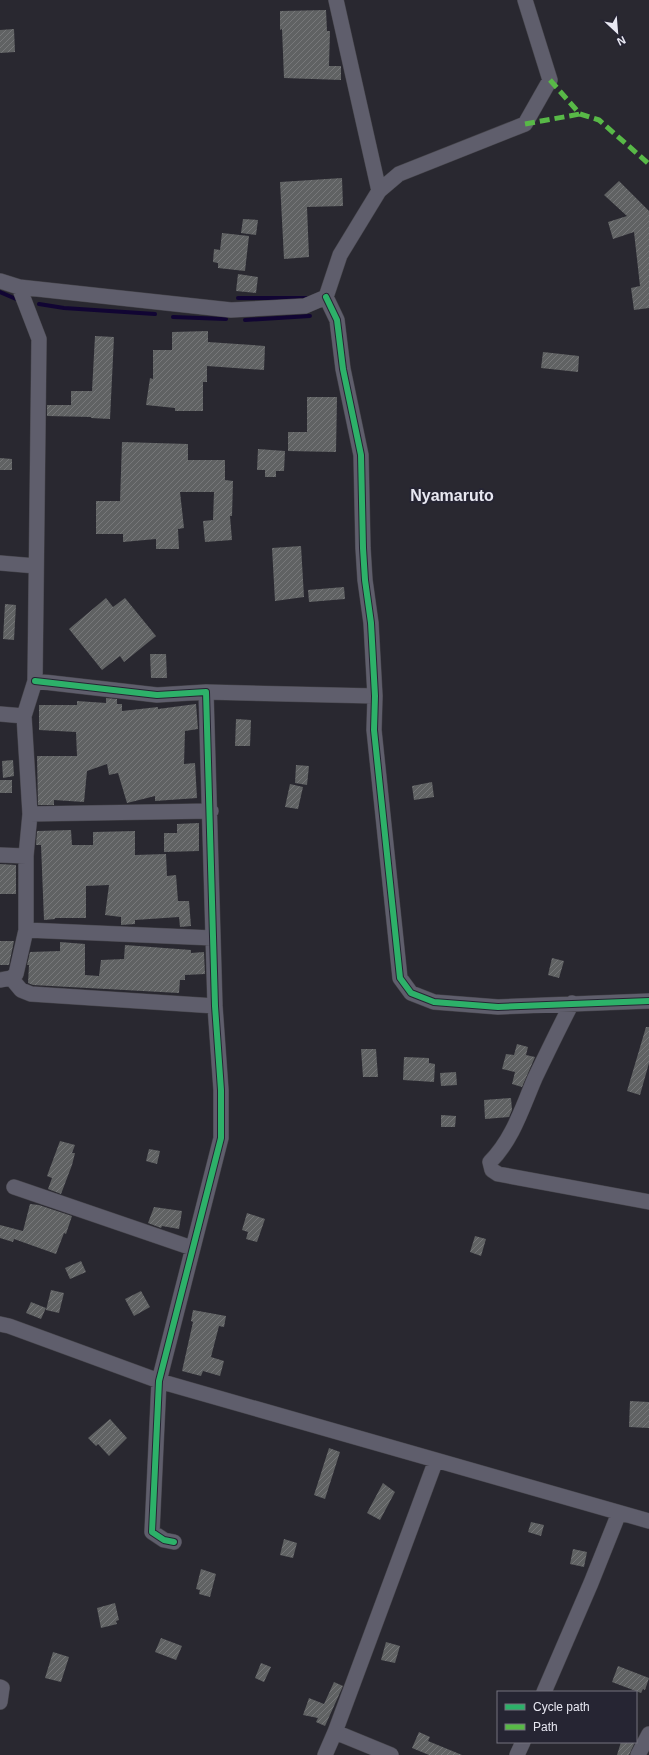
<svg xmlns="http://www.w3.org/2000/svg" width="649" height="1755" font-family="Arial,sans-serif">
<defs>
<pattern id="building-hatch" width="6" height="6" patternUnits="userSpaceOnUse"><rect width="6" height="6" fill="#606263"/><path d="M-1 1l2-2M0 6l6-6M5 7l2-2" fill="none" stroke="#77787a"/></pattern>
</defs>
<rect width="100%" height="100%" fill="#292830"/>
<g fill="none" stroke-linecap="round" stroke-linejoin="round">
<!-- stream -->
<path stroke="#110533" stroke-width="4" d="M 0,292 L 16,299
M 238,298 L 308,298
M 39,304 L 64,308 L 155,314
M 173,317 L 226,319
M 245,320 L 310,316"/>
</g>
<!-- building -->
<path fill="url(#building-hatch)" d="M 326,10 L 327,31 L 330,31 L 329,66 L 341,66 L 341,80 L 284,78 L 282,29 L 280,30 L 280,11 Z
M 14,29 L 15,52 L 0,53 L 0,30 Z
M 342,178 L 343,206 L 307,207 L 309,257 L 284,259 L 280,182 Z
M 619,181 L 649,211 L 649,308 L 634,310 L 631,288 L 640,286 L 634,232 L 613,239 L 608,222 L 627,216 L 604,195 Z
M 243,219 L 258,220 L 256,235 L 241,233 Z
M 222,233 L 249,236 L 245,271 L 218,268 L 218,263 L 213,262 L 214,249 L 220,250 Z
M 238,274 L 258,277 L 256,293 L 236,291 Z
M 208,331 L 208,342 L 265,346 L 264,370 L 207,366 L 207,382 L 203,382 L 203,411 L 175,411 L 175,408 L 146,405 L 150,378 L 153,379 L 153,350 L 172,350 L 172,332 Z
M 95,336 L 114,337 L 110,419 L 91,418 L 91,417 L 47,416 L 47,405 L 71,405 L 71,391 L 92,391 Z
M 543,352 L 579,356 L 578,372 L 541,368 Z
M 307,397 L 337,397 L 336,452 L 288,451 L 288,432 L 307,432 Z
M 122,442 L 188,444 L 188,460 L 225,460 L 225,480 L 233,481 L 232,516 L 230,516 L 232,540 L 205,542 L 203,521 L 213,520 L 214,492 L 180,492 L 184,528 L 178,529 L 179,549 L 156,549 L 156,539 L 123,542 L 123,534 L 96,534 L 96,501 L 120,501 Z
M 258,449 L 285,451 L 284,471 L 276,471 L 276,477 L 265,477 L 265,470 L 257,470 Z
M 0,458 L 12,459 L 12,470 L 0,470 Z
M 301,546 L 304,597 L 275,601 L 272,548 Z
M 344,587 L 345,599 L 309,602 L 308,590 Z
M 106,598 L 113,607 L 125,598 L 156,636 L 124,662 L 120,656 L 102,670 L 69,629 Z
M 5,604 L 16,605 L 14,640 L 3,639 Z
M 150,654 L 166,654 L 167,678 L 151,678 Z
M 106,698 L 117,699 L 117,704 L 122,704 L 122,711 L 158,707 L 158,709 L 196,704 L 198,729 L 185,731 L 184,764 L 195,763 L 197,798 L 155,801 L 155,796 L 127,803 L 118,773 L 109,775 L 107,764 L 87,771 L 84,802 L 54,800 L 54,805 L 38,805 L 37,756 L 77,756 L 76,732 L 39,730 L 39,705 L 77,705 L 77,701 L 106,703 Z
M 236,719 L 251,720 L 250,746 L 235,746 Z
M 13,760 L 14,776 L 3,778 L 2,761 Z
M 296,765 L 309,766 L 307,785 L 295,783 Z
M 0,780 L 12,780 L 12,793 L 0,793 Z
M 432,782 L 434,797 L 414,800 L 412,786 Z
M 290,784 L 303,787 L 298,809 L 285,807 Z
M 199,823 L 199,851 L 164,852 L 164,833 L 177,833 L 177,824 Z
M 71,830 L 72,845 L 93,845 L 93,832 L 135,831 L 135,855 L 166,854 L 167,876 L 176,875 L 178,901 L 189,901 L 191,926 L 180,927 L 179,917 L 135,920 L 135,924 L 121,925 L 121,917 L 105,915 L 109,885 L 86,886 L 86,918 L 55,918 L 55,919 L 44,920 L 41,845 L 36,845 L 37,831 Z
M 0,864 L 16,865 L 16,894 L 0,894 Z
M 0,941 L 14,941 L 9,965 L 0,965 Z
M 60,942 L 85,944 L 85,975 L 99,976 L 101,960 L 124,959 L 125,945 L 191,950 L 191,953 L 204,952 L 205,974 L 185,975 L 185,980 L 180,980 L 179,993 L 33,985 L 28,983 L 29,965 L 27,965 L 30,952 L 60,951 Z
M 552,958 L 564,961 L 559,978 L 548,975 Z
M 646,1027 L 649,1027 L 649,1063 L 640,1095 L 627,1091 Z
M 517,1044 L 528,1047 L 526,1055 L 535,1057 L 522,1087 L 512,1084 L 515,1072 L 502,1069 L 506,1054 L 514,1055 Z
M 361,1049 L 376,1049 L 378,1077 L 363,1077 Z
M 404,1057 L 429,1058 L 429,1063 L 435,1064 L 434,1082 L 403,1080 Z
M 456,1072 L 457,1085 L 441,1086 L 440,1073 Z
M 511,1098 L 512,1110 L 509,1117 L 485,1119 L 484,1100 Z
M 441,1115 L 456,1116 L 455,1127 L 441,1127 Z
M 60,1141 L 75,1145 L 72,1153 L 75,1153 L 72,1165 L 61,1194 L 48,1189 L 52,1178 L 47,1176 Z
M 149,1149 L 160,1151 L 157,1164 L 146,1161 Z
M 30,1204 L 39,1205 L 72,1216 L 66,1234 L 64,1233 L 56,1254 L 14,1239 L 13,1242 L 0,1238 L 0,1225 L 23,1231 Z
M 154,1207 L 182,1211 L 179,1229 L 162,1226 L 161,1228 L 148,1223 Z
M 247,1213 L 265,1219 L 257,1242 L 246,1239 L 248,1232 L 242,1230 Z
M 475,1236 L 486,1239 L 481,1256 L 470,1252 Z
M 81,1261 L 86,1272 L 70,1279 L 65,1268 Z
M 51,1290 L 64,1293 L 59,1313 L 46,1310 Z
M 141,1291 L 150,1307 L 134,1316 L 125,1299 Z
M 31,1302 L 46,1308 L 41,1319 L 26,1313 Z
M 193,1310 L 226,1316 L 224,1327 L 219,1326 L 211,1357 L 224,1361 L 220,1376 L 203,1371 L 201,1376 L 182,1371 L 193,1322 L 191,1321 Z
M 630,1401 L 649,1402 L 649,1428 L 629,1427 Z
M 110,1419 L 127,1438 L 109,1456 L 98,1444 L 96,1446 L 88,1438 Z
M 329,1448 L 340,1452 L 325,1499 L 314,1495 Z
M 383,1483 L 395,1492 L 380,1520 L 367,1513 Z
M 531,1522 L 544,1525 L 541,1536 L 528,1532 Z
M 284,1539 L 297,1543 L 293,1558 L 280,1555 Z
M 573,1549 L 587,1552 L 584,1567 L 570,1564 Z
M 201,1569 L 216,1574 L 210,1597 L 199,1594 L 200,1590 L 196,1589 Z
M 115,1603 L 119,1620 L 116,1621 L 117,1624 L 101,1628 L 97,1608 Z
M 161,1638 L 182,1646 L 176,1660 L 155,1652 Z
M 386,1642 L 400,1646 L 395,1663 L 381,1660 Z
M 53,1652 L 69,1657 L 61,1682 L 45,1678 Z
M 261,1663 L 271,1667 L 264,1682 L 255,1678 Z
M 618,1666 L 649,1678 L 645,1690 L 643,1689 L 641,1693 L 612,1682 Z
M 334,1682 L 343,1686 L 325,1726 L 316,1722 L 318,1718 L 303,1715 L 309,1698 L 324,1704 Z
M 419,1732 L 430,1737 L 428,1741 L 462,1755 L 429,1755 L 412,1748 Z
M 621,1742 L 635,1742 L 629,1755 L 617,1755 Z"/>
<g fill="none" stroke-linecap="round" stroke-linejoin="round">
<defs>
<path id="street" d="M 336,0 L 379,191
M 0,281 L 19,287 L 231,310 L 305,306 L 326,297 L 340,255 L 379,191 L 399,174 L 525,124 L 550,80 L 525,0
M 326,297 L 337,320 L 343,369 L 361,455 L 363,548 L 365,580 L 371,623 L 375,696 L 374,730 L 400,978 L 411,993 L 434,1002 L 498,1007 L 649,1001
M 0,563 L 36,566
M 35,681 L 157,695 L 206,692 L 215,1006 L 221,1090 L 221,1138 L 159,1381 L 152,1532 L 164,1540 L 174,1542
M 206,692 L 375,696
M 0,714 L 24,716 L 35,681 L 39,339 L 19,287
M 24,716 L 30,814 L 26,856 L 26,930
M 30,814 L 211,811
M 0,855 L 26,856
M 11,978 L 21,990 L 31,994 L 215,1006
M 0,980 L 11,978 L 16,974 L 26,930 L 213,938
M 572,1003 C 559,1028 547,1053 535,1078 C 522,1108 513,1139 490,1162 L 492,1170 L 498,1174 L 649,1202
M 14,1187 L 192,1248
M 0,1324 L 9,1326 L 159,1381 L 649,1521
M 0,1687 L 2,1688 L 0,1702
M 544,1692 L 591,1583 L 619,1513
M 335,1732 L 436,1460
M 325,1755 L 335,1732 L 391,1755
M 517,1755 L 523,1742
M 638,1755 L 649,1734"/>
</defs>
<!-- street casing -->
<use href="#street" stroke="#45444a" stroke-width="16"/>
<!-- street -->
<use href="#street" stroke="#5f5e6c" stroke-width="15"/>
<!-- quiet -->
<path stroke="#58b947" stroke-width="5" stroke-dasharray="10 5" stroke-linecap="butt" d="M 550,80 L 580,114 L 599,120 L 649,164
M 525,124 L 580,114"/>
<defs>
<path id="cycleway" d="M 326,297 L 337,320 L 343,369 L 361,455 L 363,548 L 365,580 L 371,623 L 375,696 L 374,730 L 400,978 L 411,993 L 434,1002 L 498,1007 L 649,1001
M 35,681 L 157,695 L 206,692 L 215,1006 L 221,1090 L 221,1138 L 159,1381 L 152,1532 L 164,1540 L 174,1542"/>
</defs>
<!-- cycleway casing -->
<use href="#cycleway" stroke="#262533" stroke-width="8"/>
<!-- cycleway -->
<use href="#cycleway" stroke="#2db169" stroke-width="6"/>
</g>
<g text-anchor="middle" dominant-baseline="central" stroke-width="4" stroke-linejoin="round" paint-order="stroke">
<!-- quarter labels -->
<g font-size="16" font-weight="bold" fill="#e8e8f2" stroke="#262533">
<text x="452" y="495">Nyamaruto</text>
</g>
</g>
<!-- legend -->
<rect x="497" y="1691" width="140" height="52" fill="#262533" stroke="#74737f"/>
<rect x="505" y="1704" width="20" height="6" fill="#2db169" stroke="#74737f"/>
<text x="533" y="1711" font-size="12" fill="#e8e8f2">Cycle path</text>
<rect x="505" y="1724" width="20" height="6" fill="#58b947" stroke="#74737f"/>
<text x="533" y="1731" font-size="12" fill="#e8e8f2">Path</text>
<!-- north arrow -->
<g transform="translate(617 32) rotate(154)" stroke="#262533" stroke-width="3" paint-order="stroke">
<path d="M0-3L7 15L0 10L-7 15Z" fill="#e8e8f2"/>
<text y="-6" font-size="11" font-weight="bold" text-anchor="middle" fill="#e8e8f2">N</text>
</g>
</svg>
